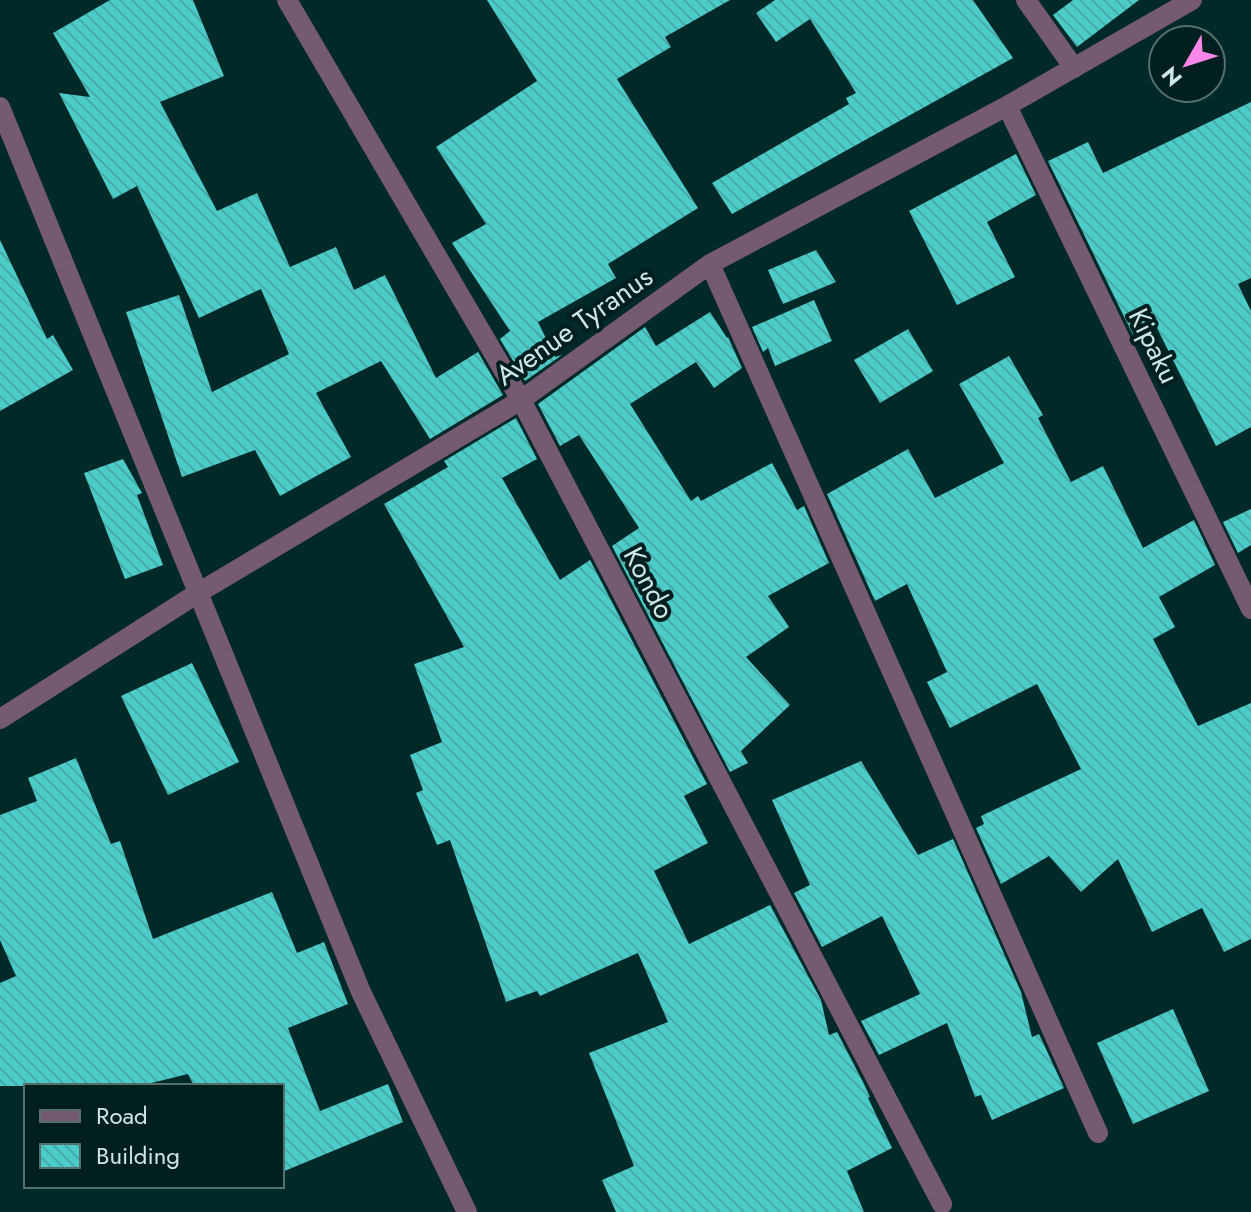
<svg xmlns="http://www.w3.org/2000/svg" width="1251" height="1212" font-family="Jost,sans-serif">
<defs>
<pattern id="building-back-hatch" width="6" height="6" patternUnits="userSpaceOnUse" patternTransform="scale(2)"><rect width="6" height="6" fill="#4bccc9"/><path d="M-1 5l2 2M0 0l6 6M5-1l2 2" fill="none" stroke="#48aaa8"/></pattern>
</defs>
<rect width="100%" height="100%" fill="#002928"/>
<!-- building -->
<path fill="url(#building-back-hatch)" d="M 110,0 L 193,0 L 224,76 L 160,102 L 217,211 L 257,193 L 290,267 L 336,247 L 354,290 L 385,275 L 436,378 L 478,352 L 503,395 L 430,439 L 381,361 L 316,393 L 351,457 L 280,496 L 255,450 L 182,477 L 126,312 L 179,295 L 212,392 L 289,354 L 261,289 L 199,318 L 137,186 L 113,199 L 59,93 L 90,97 L 53,33 Z
M 487,0 L 730,0 L 665,37 L 671,47 L 617,79 L 698,208 L 608,264 L 616,278 L 538,322 L 555,357 L 562,355 L 525,381 L 500,339 L 510,331 L 452,243 L 486,224 L 436,147 L 537,81 Z
M 775,0 L 973,0 L 1013,58 L 732,214 L 712,183 L 849,104 L 846,98 L 856,93 L 810,19 L 776,42 L 756,13 Z
M 1073,0 L 1139,0 L 1077,47 L 1053,15 Z
M 1251,102 L 1251,278 L 1238,284 L 1251,311 L 1251,427 L 1216,446 L 1155,324 L 1133,335 L 1048,161 L 1088,142 L 1103,173 Z
M 1016,154 L 1036,195 L 987,222 L 1015,277 L 957,305 L 909,211 Z
M 0,240 L 47,339 L 53,335 L 73,370 L 0,411 Z
M 816,250 L 836,282 L 783,304 L 768,270 Z
M 814,300 L 832,341 L 775,366 L 768,348 L 763,352 L 752,327 Z
M 710,312 L 727,338 L 728,337 L 742,368 L 714,388 L 696,362 L 630,404 L 691,501 L 698,496 L 701,501 L 772,463 L 797,510 L 804,506 L 829,563 L 768,596 L 789,627 L 746,657 L 790,705 L 741,751 L 748,763 L 730,772 L 612,546 L 639,528 L 579,435 L 560,446 L 538,404 L 645,327 L 656,346 Z
M 908,329 L 933,371 L 880,403 L 854,360 Z
M 1009,356 L 1043,415 L 1038,418 L 1071,482 L 1103,466 L 1143,548 L 1194,520 L 1215,565 L 1159,597 L 1175,627 L 1153,639 L 1198,726 L 1251,703 L 1251,939 L 1224,952 L 1202,908 L 1152,932 L 1118,859 L 1081,892 L 1049,856 L 1001,884 L 976,828 L 984,824 L 981,816 L 1081,769 L 1037,684 L 950,728 L 927,682 L 947,672 L 907,584 L 875,601 L 827,494 L 908,449 L 935,498 L 1004,463 L 959,384 Z
M 516,418 L 537,459 L 502,478 L 560,580 L 590,560 L 707,784 L 684,796 L 708,843 L 654,871 L 689,944 L 770,905 L 821,1000 L 829,1035 L 837,1032 L 863,1082 L 870,1097 L 868,1098 L 892,1148 L 847,1171 L 864,1212 L 616,1212 L 602,1180 L 634,1166 L 589,1053 L 668,1022 L 638,953 L 540,996 L 537,991 L 506,1002 L 450,840 L 437,845 L 416,793 L 423,790 L 410,755 L 442,742 L 414,664 L 464,647 L 384,504 L 448,467 L 444,461 Z
M 123,459 L 142,493 L 137,495 L 163,565 L 125,579 L 84,473 Z
M 1251,509 L 1251,545 L 1238,553 L 1223,522 Z
M 192,663 L 239,762 L 168,795 L 121,696 Z
M 76,758 L 111,844 L 120,841 L 153,939 L 272,892 L 297,953 L 324,942 L 348,1004 L 288,1028 L 320,1111 L 388,1084 L 403,1122 L 282,1172 L 282,1086 L 194,1086 L 188,1074 L 139,1086 L 0,1086 L 0,983 L 16,976 L 0,940 L 0,815 L 37,801 L 28,778 Z
M 861,761 L 918,855 L 953,839 L 1021,992 L 1032,1037 L 1039,1034 L 1064,1088 L 992,1120 L 981,1095 L 975,1097 L 947,1023 L 879,1055 L 861,1021 L 920,994 L 882,916 L 822,947 L 794,893 L 810,885 L 772,800 Z
M 1173,1009 L 1209,1091 L 1133,1124 L 1097,1043 Z"/>
<g fill="none" stroke-linecap="round" stroke-linejoin="round">
<!-- minor -->
<path stroke="#765a71" stroke-width="20" d="M 287,0 L 521,400 L 942,1204
M 1026,0 L 1074,68
M 1007,106 L 1251,609
M 0,107 L 361,992 L 467,1212
M 710,264 L 1098,1133
M 0,719 L 198,593 L 521,400 L 710,264 L 1007,106 L 1192,0"/>
</g>
<g text-anchor="middle" dominant-baseline="central" stroke-width="8" stroke-linejoin="round" paint-order="stroke">
<!-- street labels -->
<g font-size="28" fill="#d0e6e5" stroke="#001f1e">
<text transform="translate(574 326) rotate(-35)">Avenue Tyranus</text>
<text transform="translate(1154 346) rotate(64)">Kipaku</text>
<text transform="translate(649 583) rotate(62)">Kondo</text>
</g>
</g>
<!-- legend -->
<rect x="24" y="1084" width="260" height="104" fill="#001f1e" stroke="#536f6e" stroke-width="2"/>
<rect x="40" y="1110" width="40" height="12" fill="#765a71" stroke="#536f6e" stroke-width="2"/>
<text x="96" y="1124" font-size="24" fill="#d0e6e5">Road</text>
<rect x="40" y="1144" width="40" height="24" fill="url(#building-back-hatch)" stroke="#536f6e" stroke-width="2"/>
<text x="96" y="1164" font-size="24" fill="#d0e6e5">Building</text>
<!-- north arrow -->
<g transform="translate(1187 64) rotate(231)"><circle r="38" fill="#001f1e" stroke="#536f6e" stroke-width="2"/>
<path d="M0-6L14 30L0 20L-14 30Z" fill="#f987e9"/>
<text y="-12" font-size="22" font-weight="bold" text-anchor="middle" fill="#d0e6e5">N</text>
</g>
</svg>
